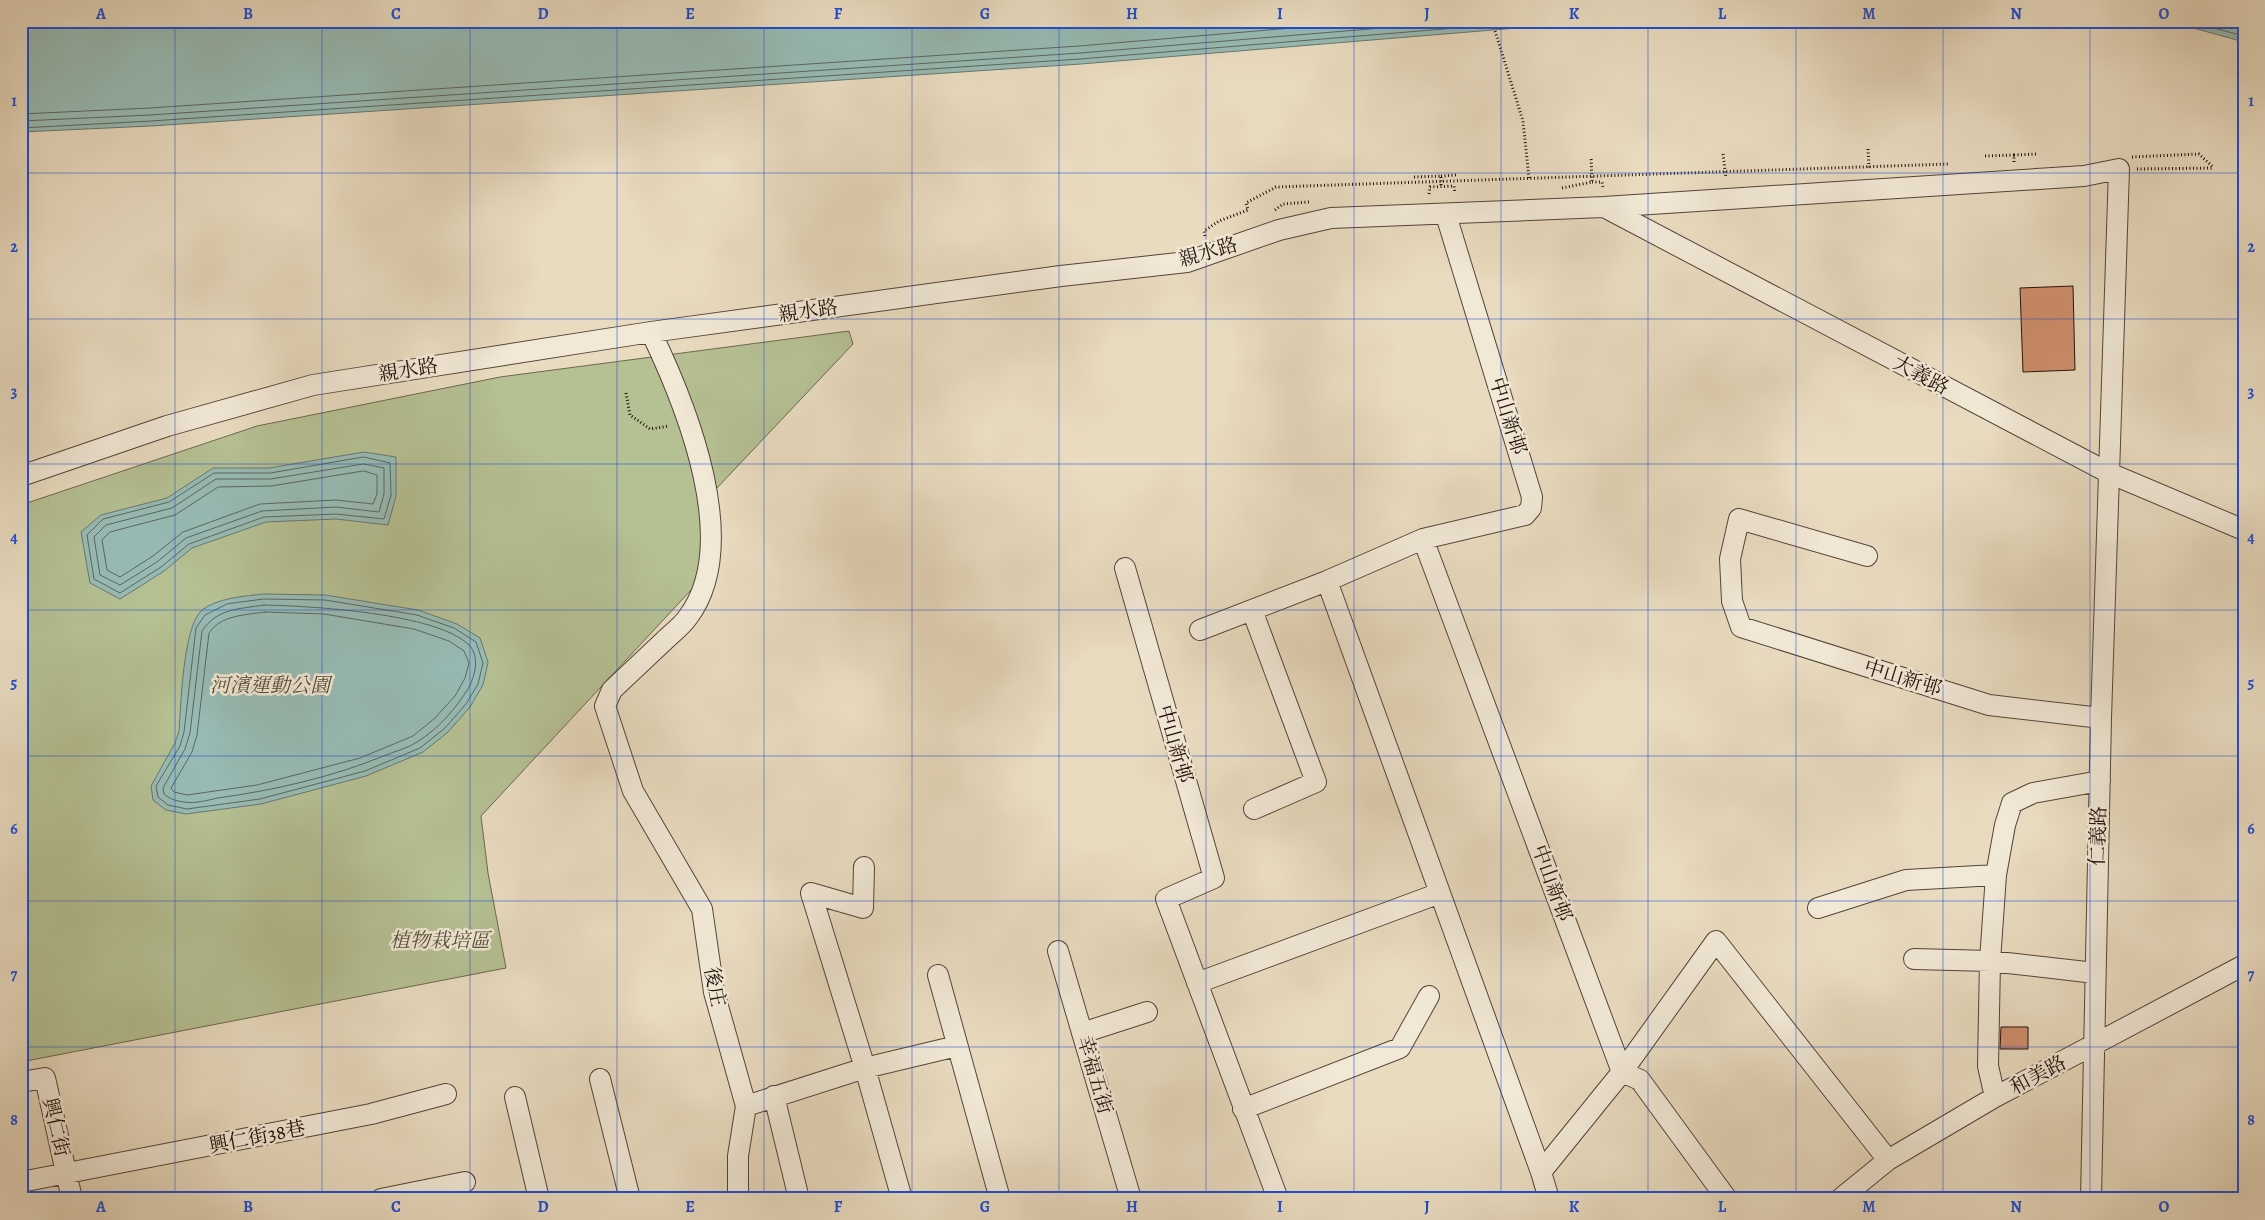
<svg xmlns="http://www.w3.org/2000/svg" width="2265" height="1220" font-family="Alegreya,'Noto Serif TC',serif">
<rect width="100%" height="100%" fill="#e9dbc0"/>
<filter id="stains"><feTurbulence type="fractalNoise" baseFrequency=".004" numOctaves="4"/><feColorMatrix values="0 0 0 0 .2 0 0 0 0 .09 0 0 0 0 .02 0 0 0 .5 -.17"/></filter>
<radialGradient id="worn" r=".72"><stop offset=".6" stop-color="#630" stop-opacity="0"/><stop offset="1" stop-color="#630" stop-opacity=".3"/></radialGradient>
<!-- green -->
<path fill="#b5c093" stroke="#6c684e" d="M 849,331 L 853,344 L 716,489 L 718,561 L 481,816 L 488,873 L 506,968 L 21,1062 L 21,505 L 257,426 L 500,377 Z"/>
<!-- water -->
<path fill="#97bbb4" stroke="#687770" d="M 21,21 L 1602,21 L 1081,64 L 151,126 L 21,132 Z
M 2168,21 L 2244,21 L 2244,42 Z
M 364,452 L 396,457 L 396,496 L 388,525 L 336,519 L 266,522 L 192,548 L 164,571 L 120,599 L 90,583 L 81,532 L 101,515 L 167,498 L 213,468 L 269,468 Z
M 264,594 L 325,595 L 418,610 L 457,624 L 480,638 L 488,662 L 483,685 L 470,707 L 448,732 L 423,752 L 366,776 L 261,804 L 186,814 L 166,810 L 153,800 L 151,786 L 175,743 L 179,731 C 181,704 183,629 201,611 C 215,598 246,596 264,594 Z"/>
<g fill="none" stroke-linecap="round" stroke-linejoin="round">
<!-- shore -->
<path stroke="#5c665f" stroke-width="1" d="M 2187,21 L 2244,36
M 21,114 L 150,108 L 1079,46 L 1375,21
M 21,121 L 150,115 L 1080,53 L 1466,21
M 21,128 L 151,121 L 1080,59 L 1541,21
M 364,457 L 390,463 L 391,495 L 384,519 L 336,514 L 264,517 L 189,544 L 161,567 L 120,593 L 94,579 L 87,535 L 103,519 L 169,502 L 214,473 L 270,473 Z
M 364,464 L 384,468 L 384,494 L 379,512 L 336,507 L 262,511 L 186,538 L 157,562 L 120,585 L 100,575 L 94,537 L 106,525 L 172,508 L 216,479 L 270,479 Z
M 364,471 L 377,475 L 377,494 L 373,504 L 336,500 L 260,504 L 183,532 L 153,556 L 120,577 L 107,570 L 102,540 L 110,532 L 175,515 L 218,487 L 271,486 Z
M 264,599 L 325,600 L 417,615 L 454,628 L 476,642 L 483,663 L 478,684 L 466,704 L 445,728 L 420,748 L 365,771 L 260,799 L 187,809 L 168,805 L 158,797 L 156,786 L 180,746 L 184,732 L 196,628 L 205,615 L 227,604 Z
M 264,605 C 310,606 437,613 469,645 C 480,656 475,676 469,687 C 456,709 438,729 417,742 C 408,748 396,751 386,755 C 333,777 275,790 218,798 C 208,800 195,804 184,802 C 176,801 170,799 164,794 L 163,788 L 185,749 L 190,733 L 202,631 C 217,608 240,609 264,605 Z
M 265,612 L 324,614 L 414,629 L 449,641 L 464,651 L 469,663 L 465,678 L 455,696 L 435,718 L 413,736 L 360,758 L 257,785 L 187,795 L 174,792 L 171,788 L 192,752 L 197,735 L 209,633 C 221,615 245,615 265,612 Z"/>
</g>
<!-- building -->
<path fill="#d08f6e" stroke="#22110a" d="M 2073,286 L 2075,370 L 2023,372 L 2020,288 Z
M 2001,1027 L 2028,1027 L 2028,1049 L 2000,1049 Z"/>
<g fill="none" stroke-linecap="round" stroke-linejoin="round">
<defs>
<path id="minor" d="M 1604,207 L 2109,473 L 2244,530
M 651,332 C 686,405 743,544 688,617 C 682,626 672,633 664,641 C 647,657 629,674 612,690 L 605,706 L 633,791 L 702,909 L 714,992 L 746,1106 L 738,1156 L 738,1199
M 21,476 L 167,426 L 313,385 L 651,332 L 1061,276 L 1187,262 L 1279,230 L 1331,218 L 1604,207 L 2084,176 L 2119,169 L 2101,718 L 2091,1199
M 1423,539 L 1622,1072 L 1640,1080 L 1727,1199
M 1867,556 L 1739,519 L 1730,559 L 1732,601 L 1741,627 L 1989,705 L 2101,718
M 1125,568 L 1214,878 L 1166,899 L 1278,1199
M 1327,581 L 1541,1172 L 1549,1199
M 1252,610 L 1316,782 L 1254,809
M 1200,630 L 1327,581 L 1423,539 L 1525,515 L 1531,508 L 1532,497 L 1446,215
M 864,867 L 863,908 L 811,893 L 865,1068 L 902,1199
M 1818,908 L 1906,880 L 1996,875
M 1058,951 L 1131,1199
M 1914,959 L 1990,961 L 2095,973
M 938,975 L 1000,1199
M 1197,983 L 1440,893
M 1082,1033 L 1147,1012
M 600,1079 L 630,1199
M 21,1082 L 45,1078 L 72,1199
M 774,1096 L 799,1199
M 515,1097 L 539,1199
M 1995,1097 L 1988,1066 L 1990,961 L 1996,875 L 2005,825 L 2012,803 L 2033,793 L 2100,781
M 746,1106 L 865,1068 L 957,1046
M 1243,1109 L 1400,1048 L 1429,996
M 1541,1172 L 1622,1072 L 1716,941 L 1888,1160
M 21,1182 L 371,1114 L 446,1094
M 381,1199 L 465,1182
M 1840,1199 L 1888,1160 L 1995,1097 L 2244,965"/>
</defs>
<!-- minor casing -->
<use href="#minor" stroke="#544438" stroke-width="22"/>
<!-- path -->
<path stroke="#22110a" stroke-width="3" stroke-dasharray="1 2.5" stroke-linecap="butt" d="M 1492,21 L 1523,121 L 1529,178
M 1868,149 L 1869,168
M 1723,154 L 1726,178
M 2014,155 L 2037,154
M 1985,156 L 2014,155 L 2014,163
M 2132,157 L 2199,154 L 2213,167
M 2137,169 L 2214,168
M 1441,176 L 1456,175
M 1414,177 L 1441,176 L 1441,187
M 1592,182 L 1602,182 L 1603,187
M 1562,188 L 1592,182 L 1591,157
M 1429,194 L 1430,187 L 1454,186 L 1455,193
M 1275,210 L 1283,204 L 1309,202
M 1205,236 L 1204,231 L 1219,221 L 1248,210 L 1246,203 L 1276,187 L 1948,164
M 626,393 L 630,415 L 650,429 L 669,426"/>
<!-- minor -->
<use href="#minor" stroke="#f1e8d6" stroke-width="20"/>
</g>
<!-- grid -->
<path fill="none" stroke="#1d4ed8" stroke-width="1" stroke-opacity="0.55" d="M 175,21 L 175,1199M 322,21 L 322,1199M 470,21 L 470,1199M 617,21 L 617,1199M 764,21 L 764,1199M 912,21 L 912,1199M 1059,21 L 1059,1199M 1206,21 L 1206,1199M 1354,21 L 1354,1199M 1501,21 L 1501,1199M 1648,21 L 1648,1199M 1796,21 L 1796,1199M 1943,21 L 1943,1199M 2090,21 L 2090,1199M 21,173 L 2244,173M 21,319 L 2244,319M 21,464 L 2244,464M 21,610 L 2244,610M 21,756 L 2244,756M 21,901 L 2244,901M 21,1047 L 2244,1047"/>
<g text-anchor="middle" dominant-baseline="central" stroke-width="5" stroke-linejoin="round" paint-order="stroke">
<!-- street labels -->
<g font-size="20" fill="#22110a" stroke="#f1e8d6">
<text transform="translate(1208 252) rotate(-16)">親水路</text>
<text transform="translate(808 311) rotate(-8)">親水路</text>
<text transform="translate(408 370) rotate(-9)">親水路</text>
<text transform="translate(1921 375) rotate(28)">大義路</text>
<text transform="translate(1508 416) rotate(73)">中山新邨</text>
<text transform="translate(1903 678) rotate(17)">中山新邨</text>
<text transform="translate(1175 744) rotate(74)">中山新邨</text>
<text transform="translate(2098 836) rotate(-88)">仁義路</text>
<text transform="translate(1552 883) rotate(70)">中山新邨</text>
<text transform="translate(715 987) rotate(79)">後庄</text>
<text transform="translate(1095 1075) rotate(74)">幸福五街</text>
<text transform="translate(2038 1075) rotate(-28)">和美路</text>
<text transform="translate(56 1127) rotate(77)">興仁街</text>
<text transform="translate(257 1137) rotate(-11)">興仁街38巷</text>
</g>
<!-- park labels -->
<g font-size="20" font-style="italic" fill="#554e3a" stroke="#f1e8d6">
<text x="270" y="685">河濱運動公園</text>
<text x="440" y="940">植物栽培區</text>
</g>
</g>
<!-- margin -->
<rect width="2265" height="1220" fill="none" stroke="#e9dbc0" stroke-width="55"/>
<rect x="28" y="28" width="2210" height="1164" fill="none" stroke="#1d4ed8" stroke-width="2"/>
<g font-size="16" text-anchor="middle" font-weight="bold" fill="#1d4ed8">
<text x="101" y="19">A</text>
<text x="248" y="19">B</text>
<text x="396" y="19">C</text>
<text x="543" y="19">D</text>
<text x="690" y="19">E</text>
<text x="838" y="19">F</text>
<text x="985" y="19">G</text>
<text x="1132" y="19">H</text>
<text x="1280" y="19">I</text>
<text x="1427" y="19">J</text>
<text x="1574" y="19">K</text>
<text x="1722" y="19">L</text>
<text x="1869" y="19">M</text>
<text x="2016" y="19">N</text>
<text x="2164" y="19">O</text>
<text x="14" y="106">1</text>
<text x="2251" y="106">1</text>
<text x="14" y="252">2</text>
<text x="2251" y="252">2</text>
<text x="14" y="397">3</text>
<text x="2251" y="397">3</text>
<text x="14" y="543">4</text>
<text x="2251" y="543">4</text>
<text x="14" y="688">5</text>
<text x="2251" y="688">5</text>
<text x="14" y="834">6</text>
<text x="2251" y="834">6</text>
<text x="14" y="980">7</text>
<text x="2251" y="980">7</text>
<text x="14" y="1125">8</text>
<text x="2251" y="1125">8</text>
<text x="101" y="1212">A</text>
<text x="248" y="1212">B</text>
<text x="396" y="1212">C</text>
<text x="543" y="1212">D</text>
<text x="690" y="1212">E</text>
<text x="838" y="1212">F</text>
<text x="985" y="1212">G</text>
<text x="1132" y="1212">H</text>
<text x="1280" y="1212">I</text>
<text x="1427" y="1212">J</text>
<text x="1574" y="1212">K</text>
<text x="1722" y="1212">L</text>
<text x="1869" y="1212">M</text>
<text x="2016" y="1212">N</text>
<text x="2164" y="1212">O</text>
</g>
<rect width="100%" height="100%" filter="url(#stains)"/>
<rect width="100%" height="100%" fill="url(#worn)"/>
</svg>
